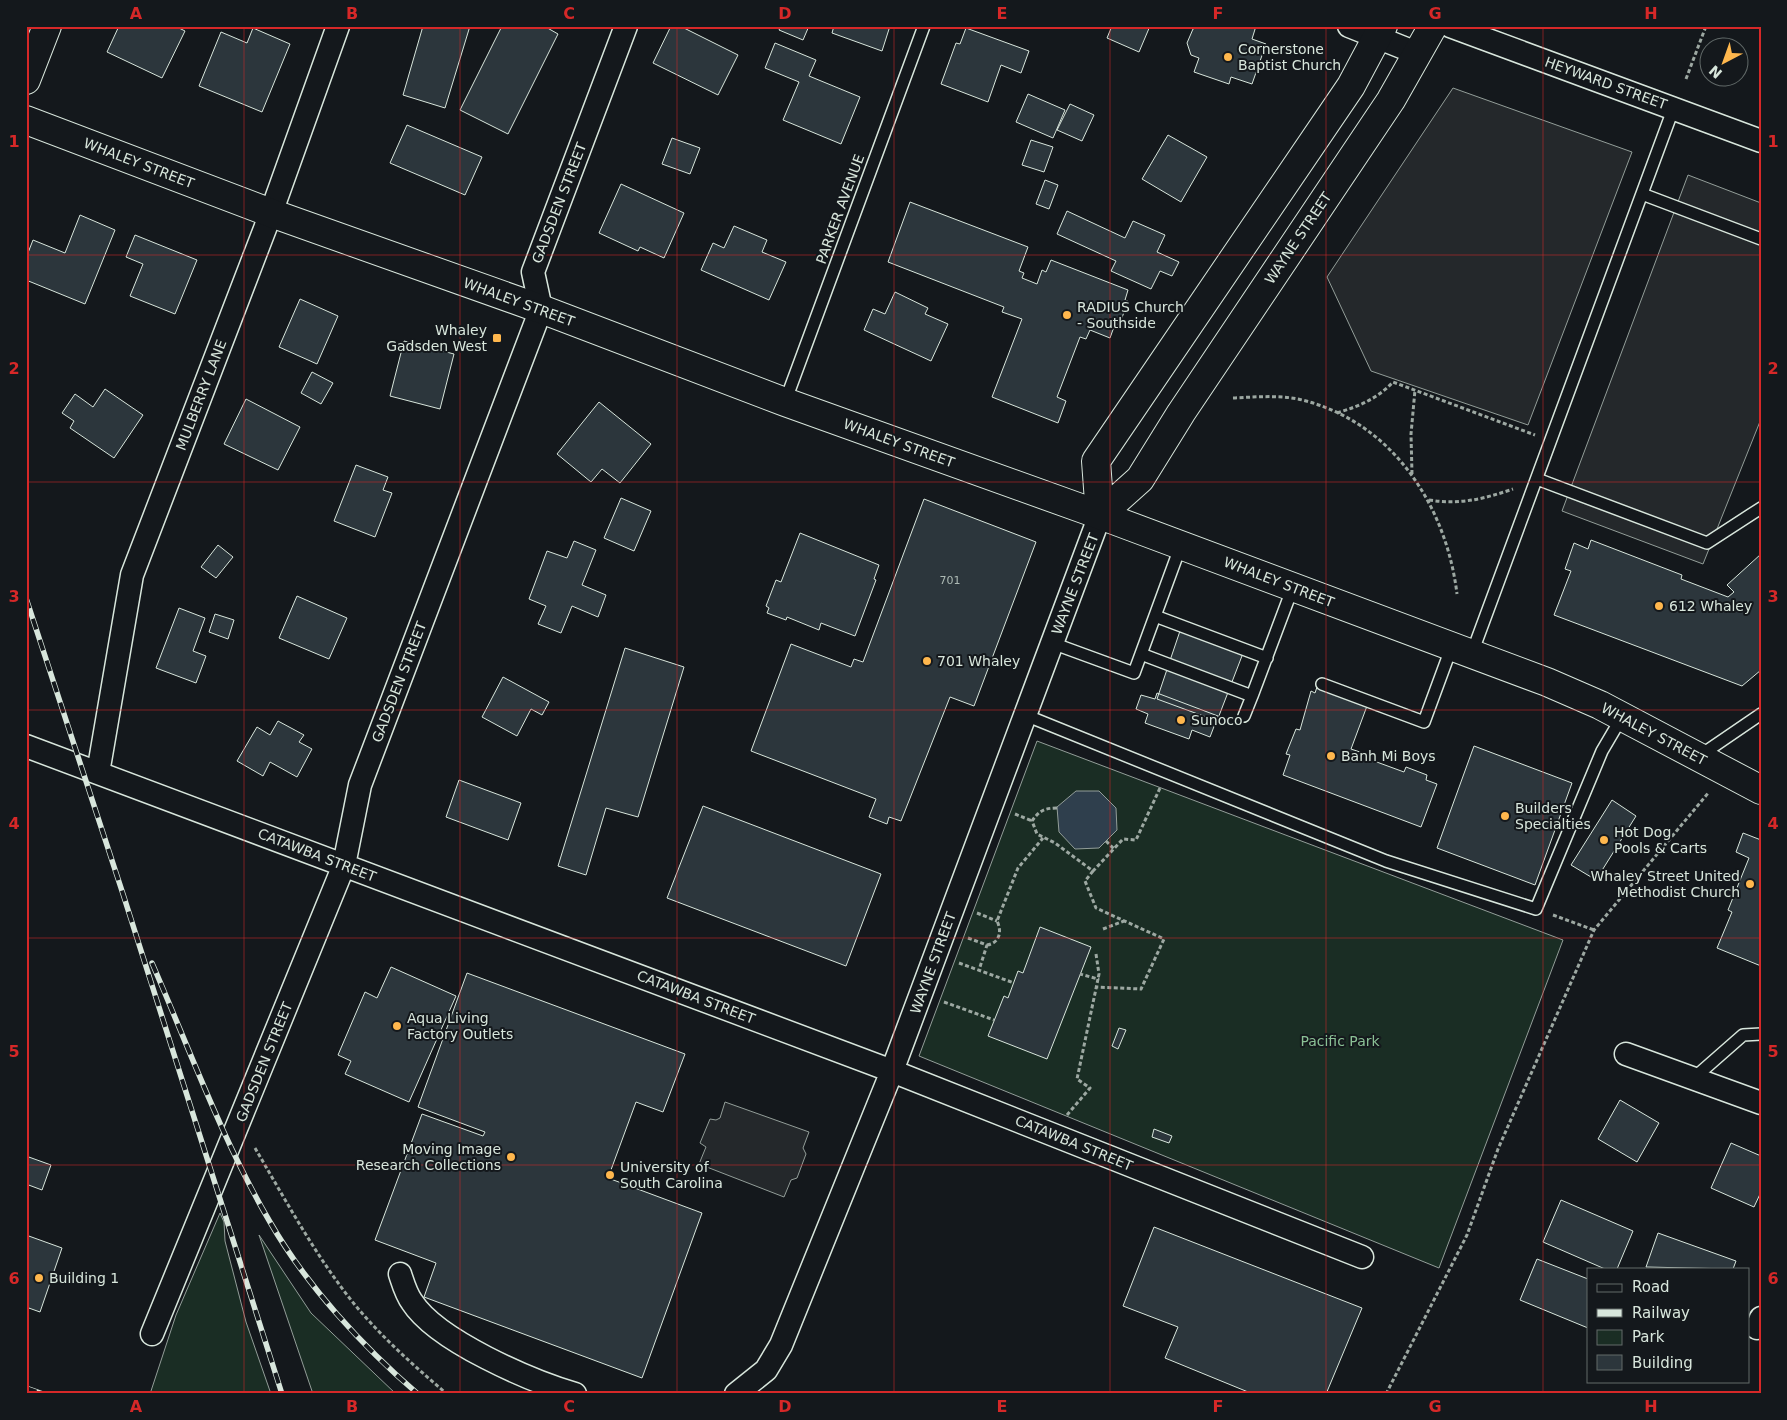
<svg xmlns="http://www.w3.org/2000/svg" width="1787" height="1420" font-family="'DejaVu Sans',sans-serif">
<rect width="100%" height="100%" fill="#14181c"/>
<!-- green -->
<path fill="#1a2d24" stroke="#939e99" d="M 1037,741 L 1563,940 L 1439,1268 L 919,1056 Z
M 220,1213 L 224,1222 L 225,1241 L 246,1322 L 271,1394 L 150,1394 L 176,1315 Z
M 259,1235 L 311,1313 L 396,1394 L 313,1394 Z"/>
<!-- parking -->
<path fill="#24282b" stroke="#939e99" d="M 1453,88 L 1632,152 L 1528,425 L 1371,371 L 1327,277 Z
M 1688,175 L 1761,203 L 1761,419 L 1703,564 L 1562,511 Z
M 725,1102 L 809,1132 L 803,1148 L 806,1154 L 797,1178 L 791,1180 L 784,1197 L 699,1164 L 706,1147 L 700,1143 L 710,1119 L 716,1120 L 720,1118 Z"/>
<!-- water -->
<path fill="#2f3f4d" stroke="#939e99" d="M 1076,791 L 1099,791 L 1116,808 L 1117,830 L 1099,848 L 1075,849 L 1059,832 L 1057,807 Z"/>
<!-- building -->
<path fill="#2c363c" stroke="#d8e6dc" d="M 119,26 L 175,26 L 185,31 L 162,78 L 107,52 Z
M 423,26 L 470,26 L 445,108 L 403,95 Z
M 502,26 L 544,26 L 558,34 L 508,134 L 460,110 Z
M 671,26 L 680,26 L 738,55 L 718,95 L 653,63 Z
M 781,26 L 809,26 L 803,40 L 779,30 Z
M 834,26 L 890,26 L 882,51 L 832,33 Z
M 1112,26 L 1150,26 L 1139,52 L 1107,38 Z
M 1198,26 L 1256,26 L 1252,39 L 1266,44 L 1252,84 L 1231,77 L 1229,84 L 1194,72 L 1199,58 L 1191,55 L 1187,43 L 1193,29 Z
M 253,28 L 290,44 L 262,112 L 199,86 L 221,32 L 247,43 Z
M 966,28 L 1029,51 L 1021,73 L 1001,65 L 988,102 L 941,84 L 956,43 L 960,44 Z
M 775,43 L 816,60 L 809,76 L 860,97 L 841,144 L 783,120 L 799,82 L 765,68 Z
M 1028,94 L 1065,110 L 1053,138 L 1016,122 Z
M 1070,104 L 1094,115 L 1082,141 L 1057,130 Z
M 407,125 L 482,157 L 465,195 L 390,163 Z
M 1168,135 L 1207,157 L 1181,202 L 1142,179 Z
M 672,138 L 700,148 L 690,174 L 662,164 Z
M 1031,140 L 1053,147 L 1044,172 L 1022,165 Z
M 1045,180 L 1058,185 L 1049,209 L 1036,204 Z
M 621,184 L 684,213 L 664,258 L 640,247 L 638,251 L 599,233 Z
M 910,202 L 1028,247 L 1019,271 L 1024,273 L 1022,278 L 1037,284 L 1042,270 L 1046,272 L 1051,260 L 1128,290 L 1125,300 L 1128,301 L 1119,326 L 1115,324 L 1110,338 L 1090,330 L 1086,339 L 1080,337 L 1057,397 L 1066,401 L 1058,423 L 992,397 L 1022,319 L 1002,312 L 1004,307 L 888,262 Z
M 1067,211 L 1125,238 L 1133,221 L 1165,235 L 1157,252 L 1179,262 L 1172,276 L 1160,271 L 1151,289 L 1111,271 L 1116,261 L 1057,234 Z
M 80,215 L 115,230 L 85,304 L 26,280 L 26,258 L 33,240 L 65,253 Z
M 734,226 L 767,240 L 762,252 L 786,262 L 769,300 L 701,270 L 713,243 L 724,248 Z
M 135,235 L 197,260 L 175,314 L 130,296 L 143,264 L 126,257 Z
M 895,292 L 928,308 L 925,314 L 948,324 L 931,361 L 864,330 L 873,309 L 885,314 Z
M 300,299 L 338,316 L 317,364 L 279,347 Z
M 404,341 L 454,354 L 440,409 L 390,396 Z
M 312,372 L 333,383 L 321,404 L 301,393 Z
M 105,389 L 143,415 L 114,458 L 70,428 L 74,421 L 62,413 L 75,394 L 93,407 Z
M 246,399 L 300,427 L 278,470 L 224,444 Z
M 599,402 L 651,444 L 620,483 L 602,469 L 591,482 L 557,454 Z
M 356,465 L 388,477 L 383,490 L 392,493 L 375,537 L 334,521 Z
M 621,498 L 651,511 L 634,551 L 604,538 Z
M 924,499 L 1036,542 L 974,706 L 950,697 L 901,821 L 889,817 L 887,824 L 869,817 L 876,799 L 751,751 L 791,644 L 851,667 L 854,659 L 863,662 Z
M 800,533 L 879,565 L 874,579 L 876,580 L 855,636 L 821,623 L 819,630 L 787,617 L 786,620 L 767,613 L 769,608 L 766,606 L 776,580 L 781,582 Z
M 1591,540 L 1682,575 L 1681,579 L 1728,597 L 1734,592 L 1727,585 L 1761,554 L 1761,670 L 1742,686 L 1554,615 L 1571,571 L 1565,569 L 1574,543 L 1588,549 Z
M 574,541 L 596,550 L 582,585 L 606,595 L 598,617 L 572,606 L 561,633 L 538,624 L 546,606 L 529,599 L 547,551 L 567,558 Z
M 218,545 L 233,557 L 216,578 L 201,567 Z
M 297,596 L 347,618 L 329,659 L 279,638 Z
M 179,608 L 205,618 L 193,651 L 206,656 L 196,683 L 156,668 Z
M 215,614 L 234,620 L 228,639 L 209,632 Z
M 1182,625 L 1245,648 L 1217,721 L 1157,699 Z
M 625,648 L 684,667 L 638,817 L 606,808 L 586,875 L 558,866 Z
M 503,677 L 549,702 L 542,715 L 531,709 L 517,736 L 482,717 Z
M 1317,687 L 1367,706 L 1351,749 L 1375,757 L 1374,761 L 1404,772 L 1406,767 L 1427,775 L 1426,780 L 1437,784 L 1421,827 L 1283,775 L 1290,755 L 1286,754 L 1296,729 L 1300,730 L 1311,691 L 1315,693 Z
M 1157,693 L 1218,716 L 1210,737 L 1192,730 L 1189,739 L 1145,723 L 1148,714 L 1136,709 L 1141,695 L 1155,699 Z
M 278,721 L 304,735 L 299,742 L 312,749 L 297,777 L 270,762 L 263,776 L 237,761 L 257,727 L 270,735 Z
M 1474,746 L 1572,783 L 1535,885 L 1437,848 Z
M 459,780 L 521,803 L 508,840 L 446,817 Z
M 1612,800 L 1636,816 L 1596,880 L 1571,865 Z
M 703,806 L 881,874 L 846,966 L 667,898 Z
M 1743,833 L 1761,840 L 1761,966 L 1717,948 L 1732,912 L 1728,910 L 1749,858 L 1736,852 Z
M 1040,927 L 1091,947 L 1047,1059 L 988,1036 L 1004,996 L 1008,998 L 1018,971 L 1023,973 Z
M 391,967 L 456,996 L 409,1102 L 345,1074 L 351,1061 L 338,1055 L 365,992 L 377,998 Z
M 467,973 L 685,1054 L 663,1112 L 636,1102 L 608,1178 L 702,1213 L 642,1378 L 424,1297 L 436,1263 L 375,1240 L 422,1114 L 483,1136 L 485,1132 L 418,1107 Z
M 1119,1028 L 1126,1030 L 1118,1049 L 1112,1046 Z
M 1620,1100 L 1659,1123 L 1637,1162 L 1598,1139 Z
M 1154,1129 L 1172,1136 L 1169,1143 L 1152,1137 Z
M 1731,1143 L 1761,1156 L 1761,1192 L 1754,1207 L 1711,1188 Z
M 26,1156 L 51,1165 L 42,1190 L 26,1184 Z
M 1561,1200 L 1633,1231 L 1617,1269 L 1605,1269 L 1543,1242 Z
M 1154,1227 L 1362,1308 L 1326,1394 L 1253,1394 L 1165,1358 L 1178,1327 L 1123,1306 Z
M 1658,1233 L 1736,1261 L 1733,1269 L 1646,1267 Z
M 26,1235 L 62,1248 L 40,1312 L 26,1307 Z
M 1537,1259 L 1588,1279 L 1588,1328 L 1520,1300 Z"/>
<g fill="none" stroke-linecap="round" stroke-linejoin="round">
<defs>
<path id="service" d="M 1642,194 L 1761,239
M 785,402 L 924,26
M 1537,479 L 1707,543 L 1761,508
M 1155,616 L 1267,658
M 1052,643 L 1134,673 L 1181,545
M 1472,653 L 1674,107
M 1141,654 L 1252,696 L 1293,587
M 1322,684 L 1424,722 L 1452,646
M 1025,715 L 1386,861 L 1536,909 L 1602,751 L 1622,717
M 1244,716 L 1252,696
M 1698,757 L 1761,714
M 1694,1078 L 1743,1035 L 1761,1034"/>
<path id="minor" d="M 1349,26 L 1419,54
M 1450,26 L 1761,141
M 26,746 L 892,1071 L 1362,1257
M 98,773 L 132,575 L 271,213 L 338,26
M 1626,1054 L 1761,1103
M 400,1274 C 403,1283 406,1294 412,1302 C 437,1341 531,1381 575,1394
M 1757,1328 L 1761,1318
M 152,1334 L 344,865 L 360,785 L 541,309 L 533,272 L 626,26
M 736,1394 L 766,1370 L 781,1345 L 892,1071 L 1100,515"/>
<path id="tertiary" d="M 26,80 L 47,26"/>
<path id="secondary" d="M 26,120 L 271,213 L 541,309 L 785,402 L 1100,515 L 1547,682 L 1600,705 L 1761,790
M 1100,515 L 1140,479 L 1181,413 L 1391,100 L 1433,26
M 1100,515 L 1096,461 L 1351,86 L 1383,26"/>
</defs>
<!-- service casing -->
<use href="#service" stroke="#d8e6dc" stroke-width="14"/>
<!-- minor casing -->
<use href="#minor" stroke="#d8e6dc" stroke-width="25"/>
<!-- tertiary casing -->
<use href="#tertiary" stroke="#d8e6dc" stroke-width="30"/>
<!-- secondary casing -->
<use href="#secondary" stroke="#d8e6dc" stroke-width="30"/>
<!-- path -->
<path stroke="#9da8a2" stroke-width="3" stroke-dasharray="4 2.5" stroke-linecap="butt" d="M 1686,79 L 1706,26
M 1233,398 C 1255,397 1277,395 1298,399 C 1391,420 1446,504 1457,594
M 1337,413 C 1359,406 1377,399 1393,382 L 1535,435
M 1412,474 L 1411,434 L 1415,390
M 1429,500 C 1459,505 1484,499 1513,489
M 1057,808 C 1044,808 1039,811 1032,821 L 1037,834 L 1055,843 L 1093,871 L 1123,839 L 1136,840 L 1160,788
M 1015,814 L 1032,821
M 1106,841 L 1114,849
M 1093,871 L 1085,881 L 1096,908 L 1164,939 L 1141,989 L 1096,987
M 977,913 L 997,921
M 1553,915 L 1594,930
M 1103,929 L 1124,921
M 968,938 L 987,945 L 979,970
M 987,945 C 1000,943 1002,931 997,921 L 1018,868 L 1043,838
M 1096,954 L 1099,974 L 1098,979
M 959,963 L 1014,983
M 944,1002 L 994,1020
M 1067,1115 L 1090,1088 L 1077,1079 L 1098,979 L 1080,974
M 255,1148 C 285,1199 314,1253 351,1300 C 379,1335 413,1365 447,1394
M 1386,1394 L 1467,1235 L 1498,1149 L 1594,930 L 1709,792"/>
<!-- service -->
<use href="#service" stroke="#14181c" stroke-width="11"/>
<!-- minor -->
<use href="#minor" stroke="#14181c" stroke-width="22"/>
<!-- tertiary -->
<use href="#tertiary" stroke="#14181c" stroke-width="28"/>
<!-- secondary -->
<use href="#secondary" stroke="#14181c" stroke-width="28"/>
<defs>
<path id="rail" d="M 26,598 L 123,894 L 282,1394
M 152,963 C 189,1048 223,1142 270,1222 C 306,1285 363,1347 418,1394
M 26,1388 L 43,1394"/>
</defs>
<!-- rail casing -->
<use href="#rail" stroke="#d8e6dc" stroke-width="5.5"/>
<!-- rail -->
<use href="#rail" stroke="#14181c" stroke-width="4" stroke-dasharray="11" stroke-linecap="butt"/>
</g>
<!-- grid -->
<path fill="none" stroke="#d62828" stroke-width="1" stroke-opacity="0.55" d="M 244,26 L 244,1394M 460,26 L 460,1394M 677,26 L 677,1394M 894,26 L 894,1394M 1110,26 L 1110,1394M 1326,26 L 1326,1394M 1543,26 L 1543,1394M 26,255 L 1761,255M 26,482 L 1761,482M 26,710 L 1761,710M 26,938 L 1761,938M 26,1165 L 1761,1165"/>
<!-- markers -->
<g fill="#ffb74d" stroke="#14181c" stroke-width="2">
<circle cx="1228" cy="57" r="5"/>
<circle cx="1067" cy="315" r="5"/>
<rect x="492" y="333" width="10" height="10" rx="2.5"/>
<circle cx="1659" cy="606" r="5"/>
<circle cx="927" cy="661" r="5"/>
<circle cx="1181" cy="720" r="5"/>
<circle cx="1331" cy="756" r="5"/>
<circle cx="1505" cy="816" r="5"/>
<circle cx="1604" cy="840" r="5"/>
<circle cx="1750" cy="884" r="5"/>
<circle cx="397" cy="1026" r="5"/>
<circle cx="511" cy="1157" r="5"/>
<circle cx="610" cy="1175" r="5"/>
<circle cx="39" cy="1278" r="5"/>
</g>
<g text-anchor="middle" dominant-baseline="central" stroke-width="4" stroke-linejoin="round" paint-order="stroke">
<!-- number labels -->
<g font-size="11" fill="#adbab4">
<text x="950" y="580">701</text>
</g>
<!-- poi labels -->
<g font-size="14" fill="#d8e6dc" stroke="#14181c" text-anchor="start">
<text x="1238" y="49">Cornerstone<tspan x="1238" dy="16">Baptist Church</tspan></text>
<text x="1077" y="307">RADIUS Church<tspan x="1077" dy="16">- Southside</tspan></text>
<text x="487" y="330" text-anchor="end">Whaley<tspan x="487" dy="16">Gadsden West</tspan></text>
<text x="1669" y="606">612 Whaley</text>
<text x="937" y="661">701 Whaley</text>
<text x="1191" y="720">Sunoco</text>
<text x="1341" y="756">Banh Mi Boys</text>
<text x="1515" y="808">Builders<tspan x="1515" dy="16">Specialties</tspan></text>
<text x="1614" y="832">Hot Dog<tspan x="1614" dy="16">Pools &amp; Carts</tspan></text>
<text x="1740" y="876" text-anchor="end">Whaley Street United<tspan x="1740" dy="16">Methodist Church</tspan></text>
<text x="407" y="1018">Aqua Living<tspan x="407" dy="16">Factory Outlets</tspan></text>
<text x="501" y="1149" text-anchor="end">Moving Image<tspan x="501" dy="16">Research Collections</tspan></text>
<text x="620" y="1167">University of<tspan x="620" dy="16">South Carolina</tspan></text>
<text x="49" y="1278">Building 1</text>
</g>
<!-- street labels -->
<g font-size="14" fill="#d8e6dc" stroke="#14181c">
<text transform="translate(1606 83) rotate(20)">HEYWARD STREET</text>
<text transform="translate(139 163) rotate(21)">WHALEY STREET</text>
<text transform="translate(559 203) rotate(-69)">GADSDEN STREET</text>
<text transform="translate(840 209) rotate(-70)">PARKER AVENUE</text>
<text transform="translate(1298 238) rotate(-56)">WAYNE STREET</text>
<text transform="translate(519 302) rotate(20)">WHALEY STREET</text>
<text transform="translate(201 395) rotate(-69)">MULBERRY LANE</text>
<text transform="translate(899 443) rotate(20)">WHALEY STREET</text>
<text transform="translate(1279 582) rotate(21)">WHALEY STREET</text>
<text transform="translate(1075 584) rotate(-69)">WAYNE STREET</text>
<text transform="translate(399 682) rotate(-69)">GADSDEN STREET</text>
<text transform="translate(1654 734) rotate(28)">WHALEY STREET</text>
<text transform="translate(317 855) rotate(21)">CATAWBA STREET</text>
<text transform="translate(933 963) rotate(-70)">WAYNE STREET</text>
<text transform="translate(696 997) rotate(21)">CATAWBA STREET</text>
<text transform="translate(264 1062) rotate(-68)">GADSDEN STREET</text>
<text transform="translate(1074 1143) rotate(22)">CATAWBA STREET</text>
</g>
<!-- park labels -->
<g font-size="14" fill="#8ac095" stroke="#14181c">
<text x="1340" y="1041">Pacific Park</text>
</g>
</g>
<!-- border -->
<rect width="1787" height="1420" fill="none" stroke="#14181c" stroke-width="55"/>
<!-- legend -->
<rect x="1587" y="1268" width="162" height="115" fill="#14181c" stroke="#626a69"/>
<rect x="1597" y="1284" width="25" height="8" fill="#14181c" stroke="#626a69"/>
<text x="1632" y="1292" font-size="15" fill="#d8e6dc">Road</text>
<rect x="1597" y="1309" width="25" height="8" fill="#d8e6dc" stroke="#626a69"/>
<text x="1632" y="1318" font-size="15" fill="#d8e6dc">Railway</text>
<rect x="1597" y="1330" width="25" height="15" fill="#1a2d24" stroke="#626a69"/>
<text x="1632" y="1342" font-size="15" fill="#d8e6dc">Park</text>
<rect x="1597" y="1355" width="25" height="15" fill="#2c363c" stroke="#626a69"/>
<text x="1632" y="1368" font-size="15" fill="#d8e6dc">Building</text>
<!-- north arrow -->
<g transform="translate(1724 62) rotate(221)"><circle r="24" fill="#14181c" stroke="#626a69"/>
<path d="M0-4L9 19L0 12L-9 19Z" fill="#ffb74d"/>
<text y="-8" font-size="14" font-weight="bold" text-anchor="middle" fill="#d8e6dc">N</text>
</g>
<rect x="28" y="28" width="1732" height="1364" fill="none" stroke="#d62828" stroke-width="2"/>
<g font-size="16" text-anchor="middle" font-weight="bold" fill="#d62828">
<text x="136" y="19">A</text>
<text x="352" y="19">B</text>
<text x="569" y="19">C</text>
<text x="785" y="19">D</text>
<text x="1002" y="19">E</text>
<text x="1218" y="19">F</text>
<text x="1435" y="19">G</text>
<text x="1651" y="19">H</text>
<text x="14" y="147">1</text>
<text x="1773" y="147">1</text>
<text x="14" y="374">2</text>
<text x="1773" y="374">2</text>
<text x="14" y="602">3</text>
<text x="1773" y="602">3</text>
<text x="14" y="829">4</text>
<text x="1773" y="829">4</text>
<text x="14" y="1057">5</text>
<text x="1773" y="1057">5</text>
<text x="14" y="1284">6</text>
<text x="1773" y="1284">6</text>
<text x="136" y="1412">A</text>
<text x="352" y="1412">B</text>
<text x="569" y="1412">C</text>
<text x="785" y="1412">D</text>
<text x="1002" y="1412">E</text>
<text x="1218" y="1412">F</text>
<text x="1435" y="1412">G</text>
<text x="1651" y="1412">H</text>
</g>
</svg>
